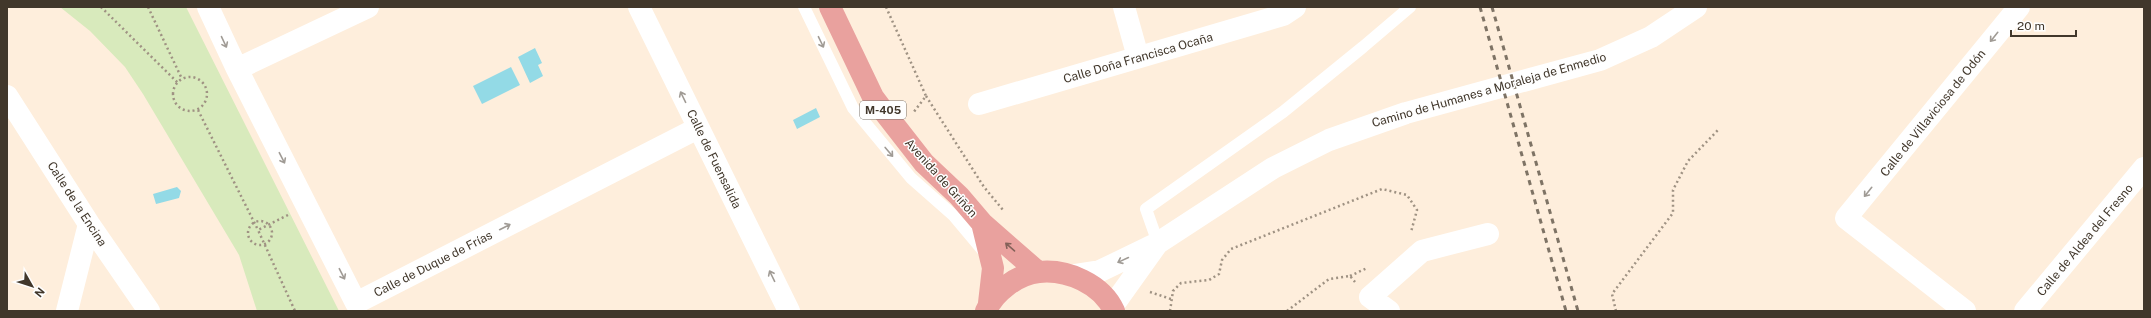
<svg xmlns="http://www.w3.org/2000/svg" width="2151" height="318" font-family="'Public Sans',sans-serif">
<rect width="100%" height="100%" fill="#feeedc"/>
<!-- green -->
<path fill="#d8eabc" d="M 60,7 L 186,7 L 339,311 L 257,311 L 239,255 L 143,94 L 125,67 L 90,31 Z"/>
<!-- water -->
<path fill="#93dae6" d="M 535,48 L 542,63 L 538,65 L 543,76 L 530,83 L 518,57 Z
M 511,67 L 520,85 L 482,104 L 473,86 Z
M 816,108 L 820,117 L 797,129 L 793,120 Z
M 177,187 L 181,191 L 179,198 L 156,204 L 153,194 Z"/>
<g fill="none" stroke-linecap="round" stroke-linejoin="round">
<!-- path -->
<path stroke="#9f9283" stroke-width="2.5" stroke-dasharray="2 3" stroke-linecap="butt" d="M 101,7 L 178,83
M 148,7 L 182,79
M 886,7 L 926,96 L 913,113
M173 94a17 17 0 1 1 34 0a17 17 0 1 1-34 0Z
M 926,96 L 984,187 L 1003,210
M 198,110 L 258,230
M 288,215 L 258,230 L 295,311
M248 233a12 12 0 1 1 24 0a12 12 0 1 1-24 0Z
M 1350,276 L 1367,268
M 1150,292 L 1171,299
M 1170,311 L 1173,291 L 1181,283 L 1209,280 L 1219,274 L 1222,260 L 1231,249 L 1382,189 L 1407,195 L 1417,210 L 1411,232
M 1287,311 L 1329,279 L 1350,276 L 1355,282
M 1616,311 L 1612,294 L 1673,213 L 1673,190 L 1688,161 L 1719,129"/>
<!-- service -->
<path stroke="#fff" stroke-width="12" d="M 804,7 L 853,108 L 911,178 L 953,215 L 985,253
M 1158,243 L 1146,209 L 1283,112 L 1363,47 L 1410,7"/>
<!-- minor -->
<path stroke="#fff" stroke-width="22" d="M 208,7 L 237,69 L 356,303 L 698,128
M 639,7 L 789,311
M 1124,7 L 1138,57
M 237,69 L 368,7
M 7,96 L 89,224 L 149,311
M 979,104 L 1283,15 L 1295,7
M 1074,275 L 1100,271 L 1158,243 L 1273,168 L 1329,140 L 1406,113 L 1600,60 L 1651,37 L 1696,7
M 1112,307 L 1157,244
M 67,311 L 89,224
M 1389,311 L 1370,297 L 1422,251 L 1488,234
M 1965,311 L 1846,218 L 2019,7
M 2025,311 L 2144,168"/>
<!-- primary -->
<path stroke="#e9a19e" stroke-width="22" d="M 830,7 L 873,97 L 885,113 L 924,163 L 959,196 L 982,223 L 1038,272
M 982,223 L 993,268 L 989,303
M 986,311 C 994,292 1018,274 1039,272 C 1067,269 1102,284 1114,311"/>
<!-- rail -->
<path stroke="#7e7365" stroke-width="3" stroke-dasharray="5 5" stroke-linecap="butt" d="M 1480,7 L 1566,311
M 1492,7 L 1578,311"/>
</g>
<!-- one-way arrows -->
<defs><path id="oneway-shaft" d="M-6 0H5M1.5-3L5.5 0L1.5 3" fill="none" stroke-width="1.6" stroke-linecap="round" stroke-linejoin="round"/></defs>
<g stroke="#a09b95">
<use href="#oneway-shaft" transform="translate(1994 37) rotate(129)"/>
<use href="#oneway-shaft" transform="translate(224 42) rotate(65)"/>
<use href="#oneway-shaft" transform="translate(821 42) rotate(64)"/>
<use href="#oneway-shaft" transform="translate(683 97) rotate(-116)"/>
<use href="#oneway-shaft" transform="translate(889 152) rotate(50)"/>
<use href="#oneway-shaft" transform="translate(282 158) rotate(63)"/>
<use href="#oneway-shaft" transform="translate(1868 192) rotate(129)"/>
<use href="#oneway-shaft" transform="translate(505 227) rotate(-27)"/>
<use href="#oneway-shaft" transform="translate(1123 260) rotate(155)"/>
<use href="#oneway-shaft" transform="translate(342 274) rotate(63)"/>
<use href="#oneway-shaft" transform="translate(772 276) rotate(-116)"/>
</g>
<use stroke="#846159" href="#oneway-shaft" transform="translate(1010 247) rotate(-139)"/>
<g text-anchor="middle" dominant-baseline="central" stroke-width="3" stroke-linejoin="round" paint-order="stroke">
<!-- shield labels -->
<rect fill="#fefefe" stroke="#7a736a" stroke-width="1" x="860" y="101" width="46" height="18" rx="3"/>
<g font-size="11" font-weight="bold" fill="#41372b">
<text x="883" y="110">M-405</text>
</g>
<!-- street labels -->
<g font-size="12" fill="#41372b" stroke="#fefefe">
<text transform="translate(1138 58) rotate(-16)">Calle Doña Francisca Ocaña</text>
<text transform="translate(1489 90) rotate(-16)">Camino de Humanes a Moraleja de Enmedio</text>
<text transform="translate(1933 113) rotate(-51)">Calle de Villaviciosa de Odón</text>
<text transform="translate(714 159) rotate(64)">Calle de Fuensalida</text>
<text transform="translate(941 178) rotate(48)">Avenida de Griñón</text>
<text transform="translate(77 204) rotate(57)">Calle de la Encina</text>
<text transform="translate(2085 240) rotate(-50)">Calle de Aldea del Fresno</text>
<text transform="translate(433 264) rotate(-27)">Calle de Duque de Frías</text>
</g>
</g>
<!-- border -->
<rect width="2151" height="318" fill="none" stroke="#41372b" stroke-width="16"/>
<!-- north arrow -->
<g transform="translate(32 286) rotate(129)" stroke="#fefefe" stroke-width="3" paint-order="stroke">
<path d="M0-3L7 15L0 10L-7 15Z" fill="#41372b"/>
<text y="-6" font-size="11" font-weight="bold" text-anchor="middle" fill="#41372b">N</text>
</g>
<!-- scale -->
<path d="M2011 30v6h65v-6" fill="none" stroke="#41372b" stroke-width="2"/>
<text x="2017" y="30" font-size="12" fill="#41372b" stroke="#fefefe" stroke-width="3" paint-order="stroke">20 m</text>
</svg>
